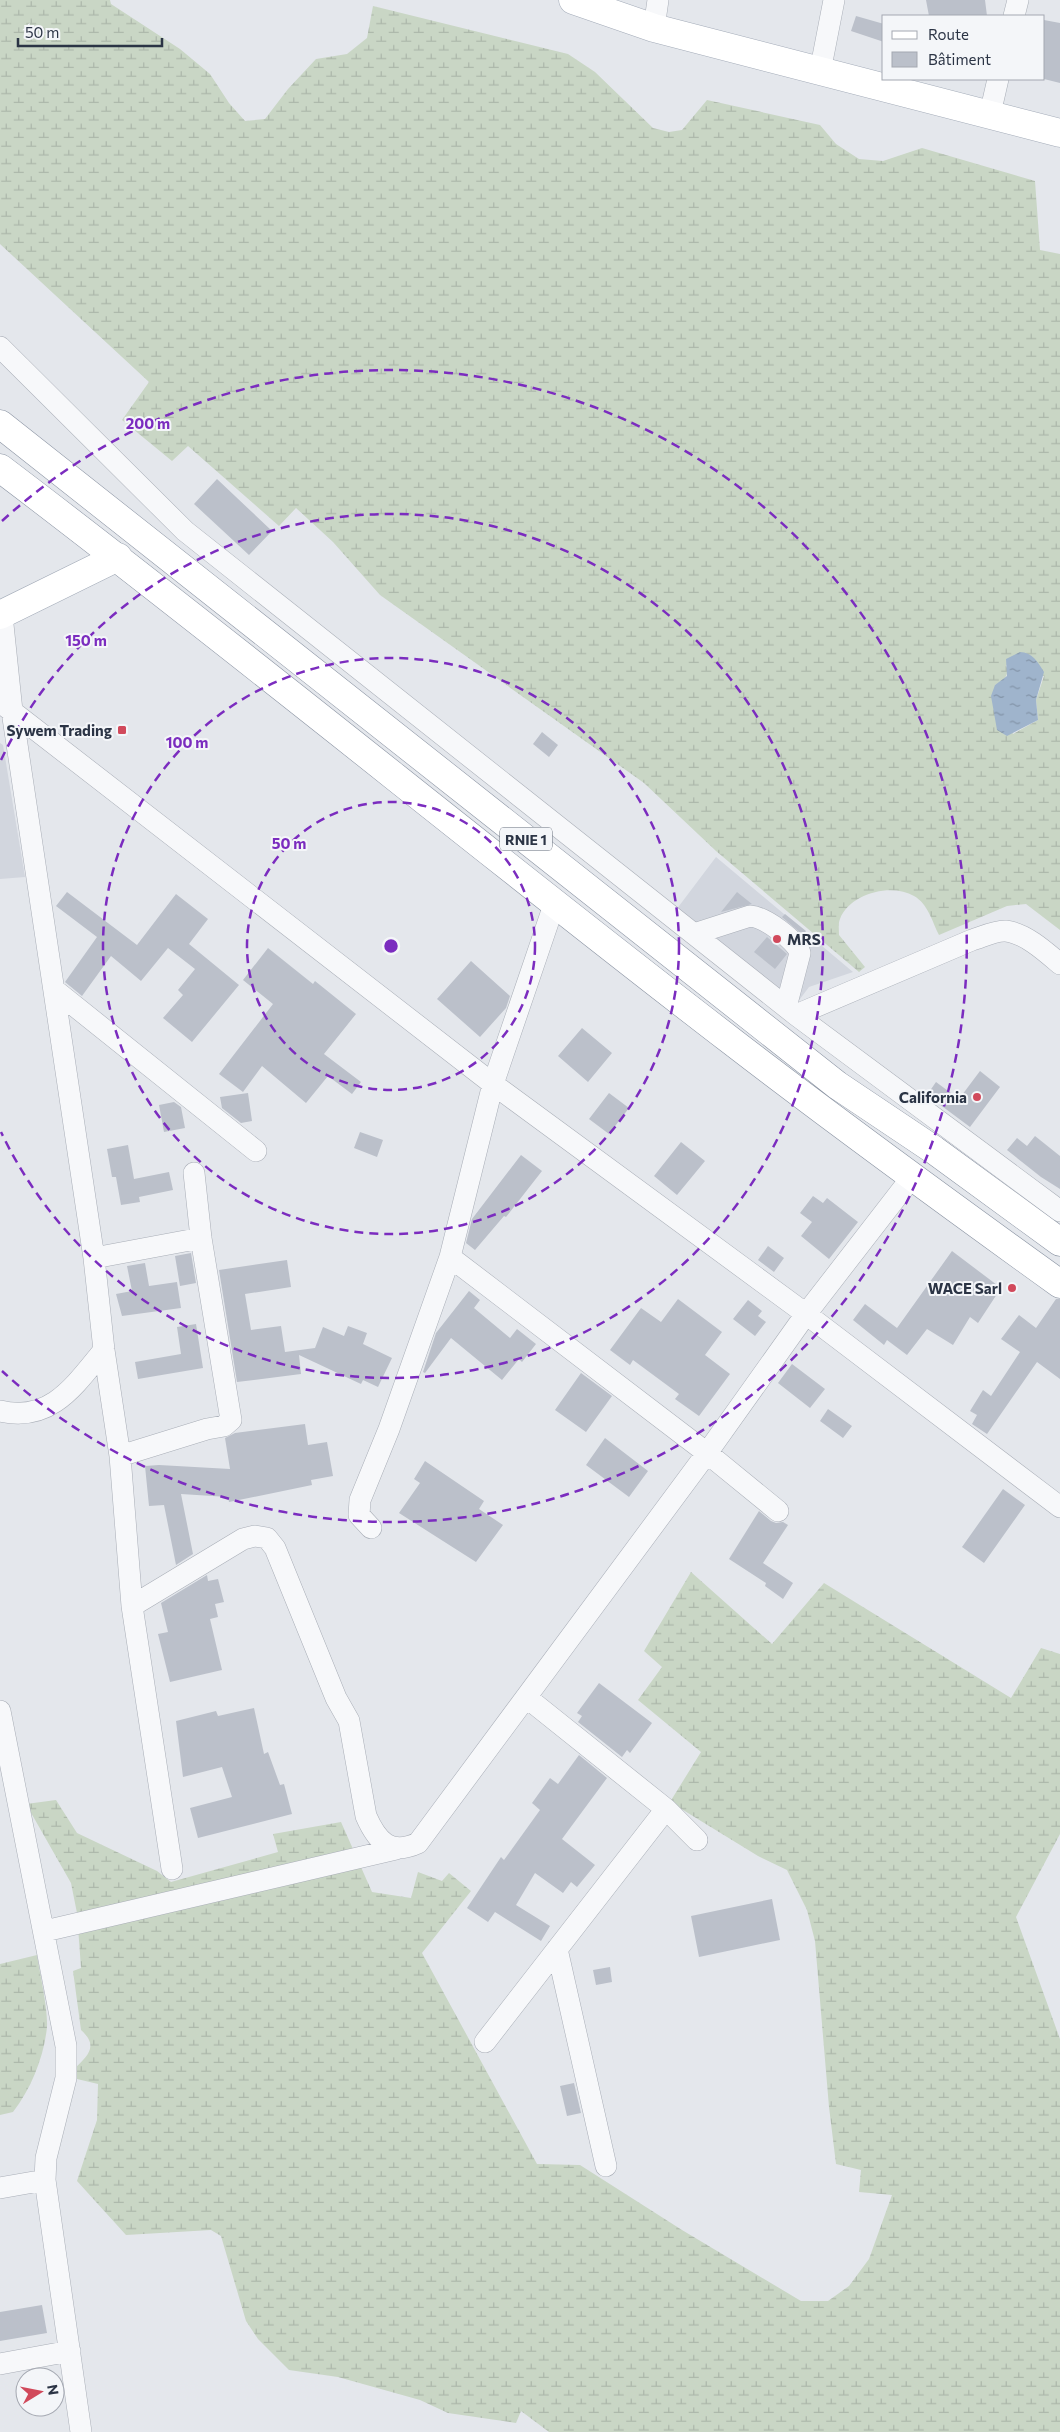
<svg xmlns="http://www.w3.org/2000/svg" width="1060" height="2432" font-family="Commissioner,sans-serif">
<defs>
<pattern id="wetland-marsh" width="20" height="14" patternUnits="userSpaceOnUse" patternTransform="scale(1.25)"><rect width="20" height="14" fill="#c9d6c5"/><path d="M1 5h8M5 5V1M11 12h8M15 12V8" fill="none" stroke="#adb8ab"/></pattern>
<pattern id="water-ripples" width="26" height="14" patternUnits="userSpaceOnUse" patternTransform="scale(1.25)"><rect width="26" height="14" fill="#9fb4cc"/><path d="M2 4q2-2 4 0t4 0M15 11q2-2 4 0t4 0" fill="none" stroke="#8293a7"/></pattern>
</defs>
<rect width="100%" height="100%" fill="#e4e7ec"/>
<!-- built -->
<path fill="#d2d6de" d="M 0,743 L 3,745 L 25,877 L 0,879 Z
M 716,857 L 853,972 L 809,987 L 797,1003 L 676,910 Z"/>
<!-- wetland -->
<path fill="url(#wetland-marsh)" fill-rule="evenodd" d="M 0,0 L 110,0 L 111,4 L 180,49 L 210,74 L 229,103 L 245,121 L 265,119 L 288,89 L 316,59 L 347,54 L 367,38 L 373,6 L 568,54 L 595,72 L 653,128 L 669,132 L 682,130 L 707,100 L 820,125 L 836,144 L 859,159 L 883,161 L 922,148 L 1035,181 L 1040,250 L 1060,254 L 1060,930 L 1026,904 L 1007,906 L 939,935 C 932,921 928,904 914,896 C 892,883 850,893 840,919 C 838,923 839,930 839,935 L 865,967 L 859,972 L 716,851 L 644,783 L 380,595 L 333,542 L 296,508 L 279,526 L 188,446 L 172,461 L 122,420 L 149,382 L 0,244 ZM 1006,665 L 1044,676 L 1036,700 L 1038,720 L 1013,734 L 995,685 C 1004,681 1010,675 1006,665 Z
M 691,1572 L 772,1644 L 824,1583 L 1011,1698 L 1041,1648 L 1060,1654 L 1060,1834 L 1016,1917 L 1060,2039 L 1060,2432 L 549,2432 L 521,2411 L 516,2423 L 448,2413 L 420,2400 L 338,2377 L 289,2370 L 258,2339 L 246,2321 L 221,2236 L 211,2230 L 126,2235 L 77,2181 L 97,2120 L 98,2084 L 77,2079 L 74,2069 C 88,2056 99,2046 81,2030 L 73,1971 L 81,1968 L 77,1913 L 71,1883 L 26,1804 L 56,1800 L 77,1833 L 157,1871 L 171,1882 L 278,1852 L 273,1834 L 341,1822 L 372,1892 L 411,1898 L 418,1872 L 442,1881 L 449,1873 L 471,1891 L 422,1953 L 537,2164 L 580,2165 L 682,2230 L 801,2301 L 828,2301 L 849,2286 L 869,2259 L 892,2195 L 859,2192 L 861,2170 L 836,2164 L 829,2107 L 815,1941 L 807,1910 L 787,1870 L 758,1856 L 670,1802 L 701,1752 L 638,1700 L 662,1667 L 644,1651 Z
M 37,1955 C 40,1975 48,2008 47,2027 C 44,2057 31,2089 13,2112 L 0,2115 L 0,1964 Z"/>
<!-- water -->
<path fill="url(#water-ripples)" d="M 1020,652 C 1032,652 1038,662 1044,672 L 1036,700 L 1038,720 L 1007,736 L 997,730 L 991,696 L 995,685 L 1007,676 L 1006,659 Z"/>
<!-- building -->
<path fill="#bbc0ca" d="M 926,0 L 985,0 L 987,16 L 929,16 Z
M 856,16 L 884,24 L 884,42 L 851,31 Z
M 1044,20 L 1060,23 L 1060,83 L 1044,79 Z
M 217,479 L 272,531 L 249,555 L 194,504 Z
M 542,732 L 558,745 L 549,757 L 533,744 Z
M 67,892 L 137,945 L 176,894 L 208,919 L 189,944 L 239,985 L 192,1042 L 163,1018 L 183,995 L 178,990 L 195,969 L 168,948 L 141,981 L 111,956 L 82,996 L 65,982 L 97,937 L 56,906 Z
M 737,892 L 752,904 L 721,912 Z
M 785,914 L 806,931 L 803,935 L 782,917 Z
M 767,937 L 787,954 L 775,969 L 754,952 Z
M 268,948 L 313,984 L 315,981 L 356,1014 L 324,1054 L 361,1082 L 352,1094 L 328,1076 L 306,1103 L 262,1066 L 243,1092 L 219,1074 L 273,1004 L 243,980 Z
M 471,961 L 510,996 L 506,1008 L 480,1037 L 437,999 Z
M 582,1028 L 612,1053 L 588,1082 L 558,1056 Z
M 980,1071 L 1000,1087 L 970,1127 L 927,1095 L 936,1082 L 959,1099 Z
M 248,1093 L 252,1121 L 241,1123 L 222,1108 L 220,1097 Z
M 609,1093 L 629,1108 L 609,1134 L 589,1119 Z
M 174,1102 L 181,1107 L 185,1128 L 164,1132 L 159,1105 Z
M 360,1132 L 383,1140 L 377,1157 L 354,1148 Z
M 1035,1136 L 1060,1156 L 1060,1189 L 1041,1177 L 1007,1150 L 1017,1138 L 1027,1146 Z
M 681,1142 L 705,1161 L 677,1195 L 654,1176 Z
M 128,1145 L 134,1179 L 169,1172 L 173,1190 L 139,1197 L 140,1202 L 121,1205 L 116,1177 L 112,1177 L 107,1149 Z
M 521,1155 L 542,1171 L 506,1217 L 504,1216 L 475,1250 L 466,1243 L 472,1219 Z
M 813,1196 L 823,1203 L 827,1198 L 858,1222 L 829,1259 L 801,1236 L 812,1222 L 800,1213 Z
M 768,1246 L 784,1258 L 774,1272 L 758,1260 Z
M 952,1251 L 1001,1288 L 978,1323 L 970,1317 L 953,1345 L 927,1329 L 907,1355 L 887,1340 L 884,1345 L 853,1320 L 865,1304 L 897,1328 Z
M 191,1253 L 196,1283 L 180,1286 L 175,1256 Z
M 287,1260 L 291,1287 L 245,1294 L 251,1330 L 281,1326 L 285,1352 L 315,1348 L 323,1327 L 344,1336 L 348,1326 L 367,1333 L 363,1344 L 392,1358 L 378,1387 L 363,1380 L 361,1384 L 299,1355 L 301,1374 L 237,1382 L 219,1270 Z
M 145,1263 L 149,1286 L 177,1282 L 181,1308 L 122,1316 L 116,1294 L 132,1291 L 127,1266 Z
M 469,1291 L 480,1300 L 474,1308 L 510,1338 L 517,1329 L 536,1344 L 522,1362 L 519,1359 L 502,1380 L 451,1338 L 425,1373 L 423,1372 L 436,1333 Z
M 678,1299 L 722,1332 L 705,1355 L 730,1374 L 699,1416 L 675,1399 L 679,1394 L 633,1360 L 630,1365 L 610,1350 L 641,1308 L 661,1322 Z
M 1056,1299 L 1060,1299 L 1060,1379 L 1037,1362 L 987,1434 L 972,1424 L 977,1415 L 970,1411 L 983,1390 L 991,1396 L 1020,1352 L 1001,1339 L 1019,1315 L 1036,1328 Z
M 748,1300 L 762,1311 L 758,1316 L 766,1322 L 755,1336 L 733,1319 Z
M 196,1324 L 203,1368 L 138,1379 L 135,1362 L 181,1354 L 177,1327 Z
M 792,1364 L 825,1389 L 810,1408 L 778,1383 Z
M 581,1373 L 612,1396 L 586,1432 L 555,1410 Z
M 828,1409 L 852,1426 L 843,1438 L 820,1421 Z
M 305,1424 L 308,1445 L 327,1442 L 333,1476 L 311,1480 L 312,1485 L 229,1502 L 228,1497 L 181,1494 L 193,1554 L 176,1565 L 164,1505 L 149,1506 L 145,1466 L 159,1465 L 230,1469 L 225,1438 L 235,1433 Z
M 605,1438 L 648,1471 L 629,1497 L 586,1465 Z
M 425,1461 L 484,1501 L 479,1509 L 503,1525 L 476,1562 L 399,1513 L 420,1483 L 414,1479 Z
M 1003,1489 L 1025,1505 L 984,1563 L 962,1547 Z
M 759,1511 L 771,1521 L 776,1523 L 783,1522 L 788,1525 L 763,1563 L 793,1583 L 783,1599 L 765,1586 L 766,1583 L 729,1559 Z
M 207,1575 L 208,1581 L 218,1579 L 224,1602 L 215,1604 L 218,1617 L 210,1619 L 222,1670 L 170,1682 L 158,1634 L 168,1632 L 161,1603 Z
M 599,1683 L 652,1723 L 630,1753 L 627,1750 L 622,1757 L 578,1722 L 582,1716 L 577,1713 Z
M 254,1708 L 264,1754 L 268,1752 L 280,1785 L 284,1784 L 292,1814 L 198,1838 L 190,1808 L 232,1797 L 222,1767 L 183,1777 L 176,1721 L 216,1711 L 218,1716 Z
M 579,1755 L 607,1778 L 562,1839 L 595,1865 L 577,1887 L 571,1882 L 563,1893 L 535,1873 L 516,1905 L 550,1926 L 541,1941 L 495,1912 L 488,1922 L 467,1908 L 501,1857 L 504,1860 L 540,1810 L 532,1803 L 550,1778 L 558,1784 Z
M 772,1899 L 780,1940 L 699,1957 L 691,1916 Z
M 610,1967 L 612,1982 L 596,1985 L 593,1970 Z
M 574,2083 L 581,2113 L 567,2116 L 560,2086 Z
M 42,2305 L 47,2333 L 0,2341 L 0,2312 Z"/>
<g fill="none" stroke-linecap="round" stroke-linejoin="round">
<defs>
<path id="minor" d="M 1014,16 L 1018,0
M 654,28 L 658,0
M 820,72 L 834,0
M 990,114 L 998,79
M 0,347 L 185,531 L 796,1015 L 1060,1211
M 2,615 L 12,711 L 94,1258 L 104,1350 L 120,1456 L 132,1606 L 172,1869
M 0,702 L 493,1084 L 806,1314 L 1060,1507
M 694,934 L 750,916 C 765,917 796,940 800,953 L 786,1007
M 56,991 L 256,1151
M 796,1015 L 972,940 C 982,937 996,930 1006,931 C 1025,933 1046,952 1060,964
M 450,1257 L 707,1453 L 778,1511
M 94,1258 L 201,1238
M 0,1411 C 51,1423 75,1385 104,1350
M 120,1456 L 207,1429 L 224,1426 L 231,1420 L 201,1238 L 194,1173
M 371,1528 L 359,1515 L 360,1500 L 389,1429 L 450,1257 L 493,1084 L 555,902
M 132,1606 L 243,1539 L 255,1536 L 267,1538 L 275,1548 L 336,1698 L 349,1721 L 366,1816 C 377,1841 390,1856 418,1843 L 707,1453 L 806,1314 L 912,1177
M 526,1697 L 666,1809 L 697,1840
M 0,1711 L 66,2046 L 66,2078 L 46,2158 L 45,2180 L 81,2432
M 45,1931 L 396,1849
M 557,1949 L 606,2166
M 485,2042 L 666,1809
M 0,2188 L 45,2180
M 0,2364 L 70,2351"/>
<path id="major" d="M 573,0 L 654,28 L 1060,133
M 0,615 L 118,557"/>
<path id="highway" d="M 0,424 L 837,1085 L 934,1150 L 1060,1242
M 0,468 C 247,655 485,852 730,1040 C 839,1124 949,1204 1060,1284"/>
</defs>
<!-- minor casing -->
<use href="#minor" stroke="#a9aeb7" stroke-width="22"/>
<!-- major casing -->
<use href="#major" stroke="#a3abb8" stroke-width="29"/>
<!-- highway casing -->
<use href="#highway" stroke="#8b94a3" stroke-width="29"/>
<!-- minor -->
<use href="#minor" stroke="#f7f8fa" stroke-width="21"/>
<!-- major -->
<use href="#major" stroke="#fff" stroke-width="28"/>
<!-- highway -->
<use href="#highway" stroke="#fff" stroke-width="28"/>
</g>
<!-- distance rings -->
<g fill="none" stroke="#7b2cbf" stroke-width="2.5" stroke-dasharray="9 6">
<circle cx="391" cy="946" r="144"/>
<circle cx="391" cy="946" r="288"/>
<path d="M1 760A432 432 0 1 1 1 1132"/>
<path d="M2 521A576 576 0 1 1 2 1371"/>
</g>
<!-- markers -->
<g fill="#d1495b" stroke="#f4f6f9" stroke-width="2">
<rect x="117" y="725" width="10" height="10" rx="2.5"/>
<circle cx="777" cy="939" r="5"/>
<circle cx="977" cy="1097" r="5"/>
<circle cx="1012" cy="1288" r="5"/>
</g>
<g text-anchor="middle" dominant-baseline="central" stroke-width="4" stroke-linejoin="round" paint-order="stroke">
<!-- shield labels -->
<rect fill="#f4f6f9" stroke="#676e7b" stroke-width="1" x="500" y="827.5" width="52" height="23" rx="4"/>
<g font-size="14" font-weight="bold" fill="#2b3445">
<text x="526" y="839">RNIE 1</text>
</g>
<!-- poi labels -->
<g font-size="15" font-weight="bold" fill="#2b3445" stroke="#f4f6f9" text-anchor="end">
<text x="112" y="730">Sywem Trading</text>
<text x="787" y="939" text-anchor="start">MRS</text>
<text x="967" y="1097">California</text>
<text x="1002" y="1288">WACE Sarl</text>
</g>
</g>
<circle cx="391" cy="946" r="8" fill="#7b2cbf" stroke="#f4f6f9" stroke-width="2.5"/>
<g font-size="15" text-anchor="middle" font-weight="bold" fill="#7b2cbf" stroke="#f4f6f9" stroke-width="4" stroke-linejoin="round" paint-order="stroke">
<text x="148" y="429">200 m</text>
<text x="86" y="646">150 m</text>
<text x="187" y="748">100 m</text>
<text x="289" y="849">50 m</text>
</g>
<!-- legend -->
<rect x="882" y="15" width="162" height="65" fill="#f4f6f9" stroke="#a4a8b1"/>
<rect x="892" y="31" width="25" height="8" fill="#ffffff" stroke="#a4a8b1"/>
<text x="928" y="40" font-size="15" fill="#2b3445">Route</text>
<rect x="892" y="52" width="25" height="15" fill="#bbc0ca" stroke="#a4a8b1"/>
<text x="928" y="65" font-size="15" fill="#2b3445">Bâtiment</text>
<!-- north arrow -->
<g transform="translate(40 2392) rotate(80)"><circle r="24" fill="#f4f6f9" stroke="#a4a8b1"/>
<path d="M0-4L9 19L0 12L-9 19Z" fill="#d1495b"/>
<text y="-8" font-size="14" font-weight="bold" text-anchor="middle" fill="#2b3445">N</text>
</g>
<!-- scale -->
<path d="M18 38v8h144v-8" fill="none" stroke="#2b3445" stroke-width="2.5"/>
<text x="25" y="38" font-size="15" fill="#2b3445" stroke="#f4f6f9" stroke-width="4" paint-order="stroke">50 m</text>
</svg>
